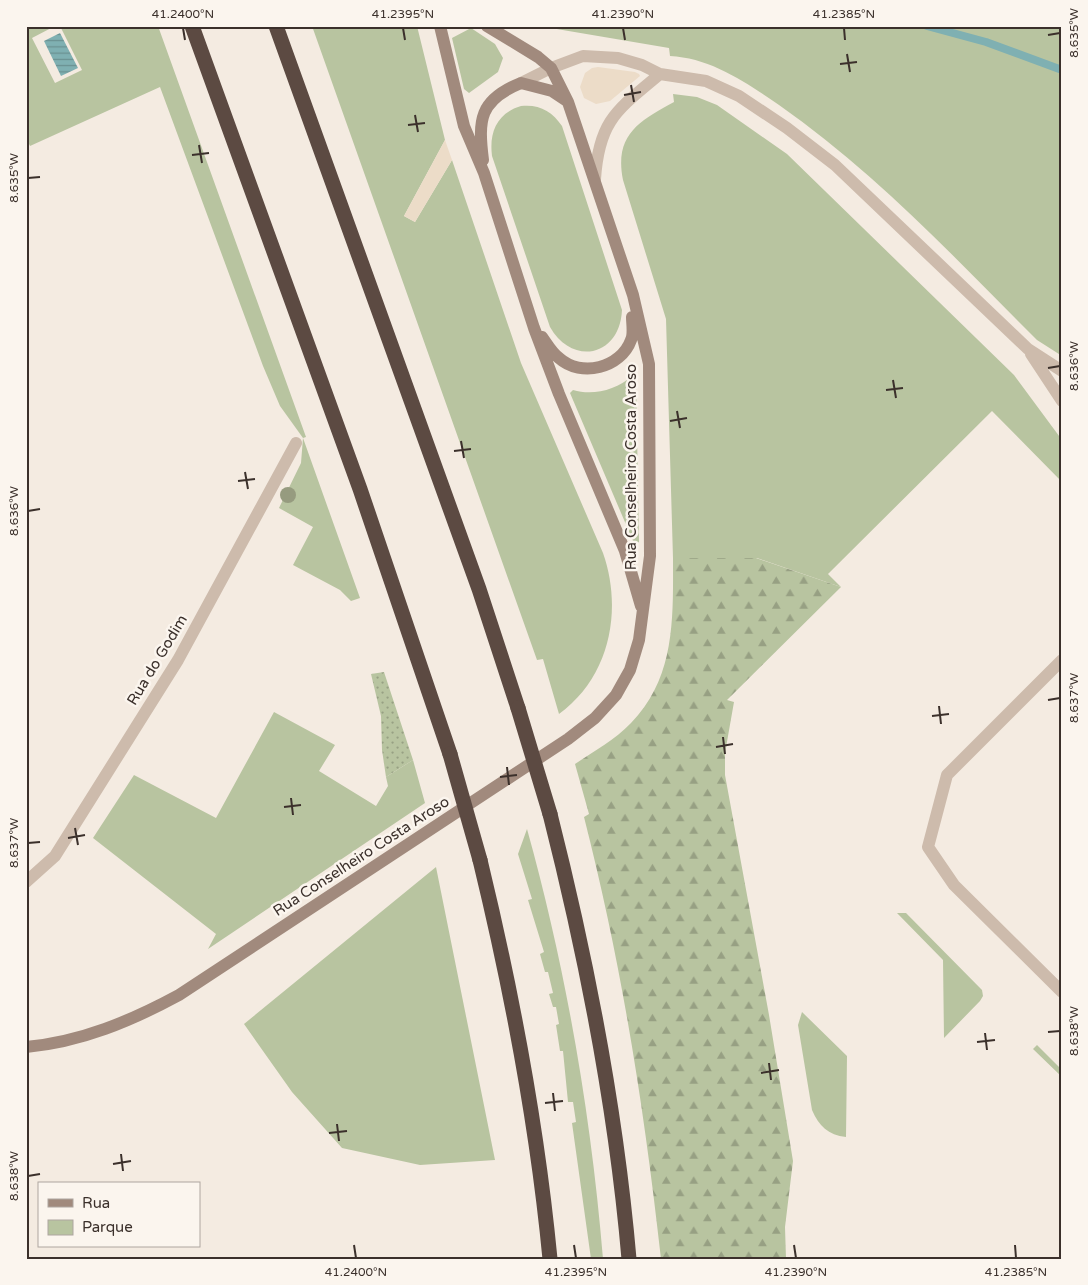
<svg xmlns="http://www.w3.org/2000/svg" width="1088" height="1285" font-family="'Varela Round',sans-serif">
<defs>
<pattern id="forest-firs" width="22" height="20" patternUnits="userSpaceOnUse" patternTransform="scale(1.25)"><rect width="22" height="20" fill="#b8c4a0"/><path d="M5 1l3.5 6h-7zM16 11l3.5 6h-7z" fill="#97a083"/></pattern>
<pattern id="garden-dots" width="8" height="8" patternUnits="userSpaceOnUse" patternTransform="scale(1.25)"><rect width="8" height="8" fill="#b8c4a0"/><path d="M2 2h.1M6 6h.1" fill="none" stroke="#97a083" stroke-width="1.8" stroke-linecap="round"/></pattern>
<pattern id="water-rules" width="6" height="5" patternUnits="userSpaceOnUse" patternTransform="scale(1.25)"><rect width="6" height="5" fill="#7fb0b2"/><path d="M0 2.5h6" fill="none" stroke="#699091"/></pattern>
</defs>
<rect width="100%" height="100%" fill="#f4ebe1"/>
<!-- green -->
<path fill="#b8c4a0" d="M 26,26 L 55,26 L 32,38 L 55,83 L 82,70 L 60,26 L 158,26 L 306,437 L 303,438 L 360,598 L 351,601 L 340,590 L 293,565 L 313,527 L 279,508 L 301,463 L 303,438 L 280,406 L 263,366 L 160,87 L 30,146 L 26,138 Z
M 312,26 L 417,26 L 445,140 L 404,216 L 415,222 L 452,160 L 521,363 L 603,553 C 623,610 610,677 559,714 L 543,659 L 537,660 Z
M 539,26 L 1062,26 L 1062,356 L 1037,340 C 955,258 875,172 779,105 C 747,83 711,58 670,56 L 669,48 Z
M 471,28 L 495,44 L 503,58 L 498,72 L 469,93 L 464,89 L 452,38 Z
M 673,94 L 697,97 L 717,105 L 787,154 L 1014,375 L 1062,440 L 1062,482 L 992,411 L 828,574 L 841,587 L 757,558 L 673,558 L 666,319 L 623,180 C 614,135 639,121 674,102 Z
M 521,106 C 539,104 552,111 562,126 L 622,310 C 620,356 573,367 550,327 L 492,156 C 489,132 497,113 521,106 Z
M 632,376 L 636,378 L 639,542 L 636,544 L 633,541 L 570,393 L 573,390 C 593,396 616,390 632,376 Z
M 274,712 L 335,745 L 319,771 L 376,806 L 388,786 L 386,777 L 413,760 L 425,803 L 208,949 L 216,934 L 93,838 L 134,775 L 216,818 Z
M 527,829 C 566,969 591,1114 603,1259 L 591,1259 L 572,1123 L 576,1122 L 573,1102 L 568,1102 L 563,1051 L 560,1051 L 556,1025 L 559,1024 L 556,1007 L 553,1007 L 549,994 L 553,993 L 548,972 L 545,972 L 540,954 L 544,952 L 528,900 L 532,899 L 518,854 Z
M 436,867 L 495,1160 L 420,1165 L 342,1148 L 292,1092 L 244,1024 Z
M 897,913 L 906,913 L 982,990 L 983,996 L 980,1001 L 944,1038 L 943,960 Z
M 802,1012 L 847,1056 L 846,1137 C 828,1135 819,1126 812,1110 L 798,1025 Z
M 1037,1045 L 1062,1070 L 1062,1077 L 1033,1049 Z"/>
<!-- forest -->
<path fill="url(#forest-firs)" d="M 673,558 L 756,558 L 841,587 L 727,700 L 734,702 L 725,753 L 725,775 L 769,1015 L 793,1161 L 785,1227 L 786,1259 L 661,1259 C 644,1107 622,966 584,817 L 589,814 L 575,764 C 594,751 615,740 631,723 C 676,677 673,617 673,558 Z"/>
<!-- garden -->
<path fill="url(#garden-dots)" d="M 384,672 L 413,760 L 386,777 L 382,750 L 381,716 L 371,674 Z"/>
<!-- plaza -->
<path fill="#ecdcc8" d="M 598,67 L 635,72 L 639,74 L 640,76 L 610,101 L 596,104 L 584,98 L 580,87 L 585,73 L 592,68 Z
M 445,140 L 452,160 L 415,222 L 404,216 Z"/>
<!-- water -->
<path fill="url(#water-rules)" d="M 60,33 L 78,68 L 61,76 L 44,41 Z"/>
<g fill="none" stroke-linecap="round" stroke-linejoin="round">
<!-- stream -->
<path stroke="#7fb0b2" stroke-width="8" d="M 927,26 L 986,42 L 1062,70"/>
<!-- service -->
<path stroke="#cdbbac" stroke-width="12" d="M 521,83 L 551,68 L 583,56 L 618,58 L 642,65 L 660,74 L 706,81 L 739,96 L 787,128 L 835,165 L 1028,349 L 1062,371
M 595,179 C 599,120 617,110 660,74
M 1031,354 L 1062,401
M 1062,660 L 947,775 L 928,847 L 954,885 L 1062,992"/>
<!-- minor -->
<path stroke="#cdbbac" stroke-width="12" d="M 26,882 L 55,856 L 178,660 L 296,443"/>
<!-- secondary -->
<path stroke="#a18a7d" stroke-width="12" d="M 440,26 L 464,126 L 484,173 L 534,328 L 559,394 L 625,551 L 641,606
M 483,160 C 478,120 479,100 521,83 L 552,91 L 567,101
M 542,337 C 547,344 552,353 559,358 C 581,378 621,368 631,340 C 634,334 632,324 632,317
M 26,1047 C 81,1042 131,1021 179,995 L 568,739 L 595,718 L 616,695 L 630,670 L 639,640 L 650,556 L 649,364 L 633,295 L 568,102 L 551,68 L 538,57 L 487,26"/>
<!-- motorway -->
<path stroke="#5c4a42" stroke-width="15" d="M 192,26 L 360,489 L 450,754
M 276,26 L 479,589 L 518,708
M 550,814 C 587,960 616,1108 629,1259
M 480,860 C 512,992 537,1123 550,1259"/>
<!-- motorway-bridge -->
<path stroke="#5c4a42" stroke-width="15" d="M 518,708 L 550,814
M 450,754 L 480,860"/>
</g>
<!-- trees -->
<circle fill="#969b7f" cx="288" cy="495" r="8"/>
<!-- ticks -->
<path fill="none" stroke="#3b302b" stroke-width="2" d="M 183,28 L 185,40M 403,28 L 405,40M 623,28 L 625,40M 844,28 L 845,40M 1048,35 L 1060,33M 847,54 L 850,72M 840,64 L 857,62M 631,85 L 634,102M 624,95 L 641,92M 415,115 L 418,132M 408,125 L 425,123M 199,145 L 202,163M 192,155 L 209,153M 28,178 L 40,177M 1048,368 L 1060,366M 893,380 L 896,398M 886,390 L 903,388M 677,411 L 680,428M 670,421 L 687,418M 461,441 L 464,458M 454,451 L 471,449M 245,472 L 248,489M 238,481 L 255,479M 28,511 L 40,509M 1048,700 L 1060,698M 939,706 L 941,724M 932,716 L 949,714M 723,737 L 725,754M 716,747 L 733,744M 507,767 L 509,785M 500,777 L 517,775M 291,798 L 293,815M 284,807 L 301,805M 75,828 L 78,845M 68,838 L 85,835M 28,843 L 40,842M 1048,1032 L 1060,1031M 985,1033 L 987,1050M 977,1042 L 995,1040M 769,1063 L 771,1080M 761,1073 L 779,1070M 553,1093 L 555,1111M 545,1103 L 563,1101M 337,1124 L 339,1141M 329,1133 L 347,1131M 121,1154 L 123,1171M 113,1164 L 131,1161M 28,1176 L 40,1174M 354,1245 L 356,1258M 574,1245 L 576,1258M 794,1245 L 796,1258M 1015,1245 L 1016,1258"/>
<g text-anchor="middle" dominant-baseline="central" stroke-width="5" stroke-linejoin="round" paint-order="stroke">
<!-- street labels -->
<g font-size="15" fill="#3b302b" stroke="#fbf5ee">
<text transform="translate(631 467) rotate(-90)">Rua Conselheiro Costa Aroso</text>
<text transform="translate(157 660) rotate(-59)">Rua do Godim</text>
<text transform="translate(361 856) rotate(-33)">Rua Conselheiro Costa Aroso</text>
</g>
</g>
<!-- border -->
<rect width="1088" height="1285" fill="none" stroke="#fbf5ee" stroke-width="55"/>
<!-- legend -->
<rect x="38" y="1182" width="162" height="65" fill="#fbf5ee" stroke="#aea6a0"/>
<rect x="48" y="1199" width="25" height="8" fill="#a18a7d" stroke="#aea6a0"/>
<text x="82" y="1208" font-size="15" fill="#3b302b">Rua</text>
<rect x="48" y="1220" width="25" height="15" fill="#b8c4a0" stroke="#aea6a0"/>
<text x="82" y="1232" font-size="15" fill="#3b302b">Parque</text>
<rect x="28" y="28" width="1032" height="1230" fill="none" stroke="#3b302b" stroke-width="2"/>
<g font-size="12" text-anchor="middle" fill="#3b302b">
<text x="183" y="18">41.2400°N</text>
<text x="403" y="18">41.2395°N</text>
<text x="623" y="18">41.2390°N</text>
<text x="844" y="18">41.2385°N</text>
<text transform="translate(1074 33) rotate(-90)" y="4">8.635°W</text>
<text transform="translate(14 178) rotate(-90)" y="4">8.635°W</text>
<text transform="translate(1074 366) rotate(-90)" y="4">8.636°W</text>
<text transform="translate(14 511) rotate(-90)" y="4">8.636°W</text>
<text transform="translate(1074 698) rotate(-90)" y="4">8.637°W</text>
<text transform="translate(14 843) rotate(-90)" y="4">8.637°W</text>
<text transform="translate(1074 1031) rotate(-90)" y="4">8.638°W</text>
<text transform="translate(14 1176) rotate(-90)" y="4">8.638°W</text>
<text x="356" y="1276">41.2400°N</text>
<text x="576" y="1276">41.2395°N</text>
<text x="796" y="1276">41.2390°N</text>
<text x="1016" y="1276">41.2385°N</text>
</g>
</svg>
